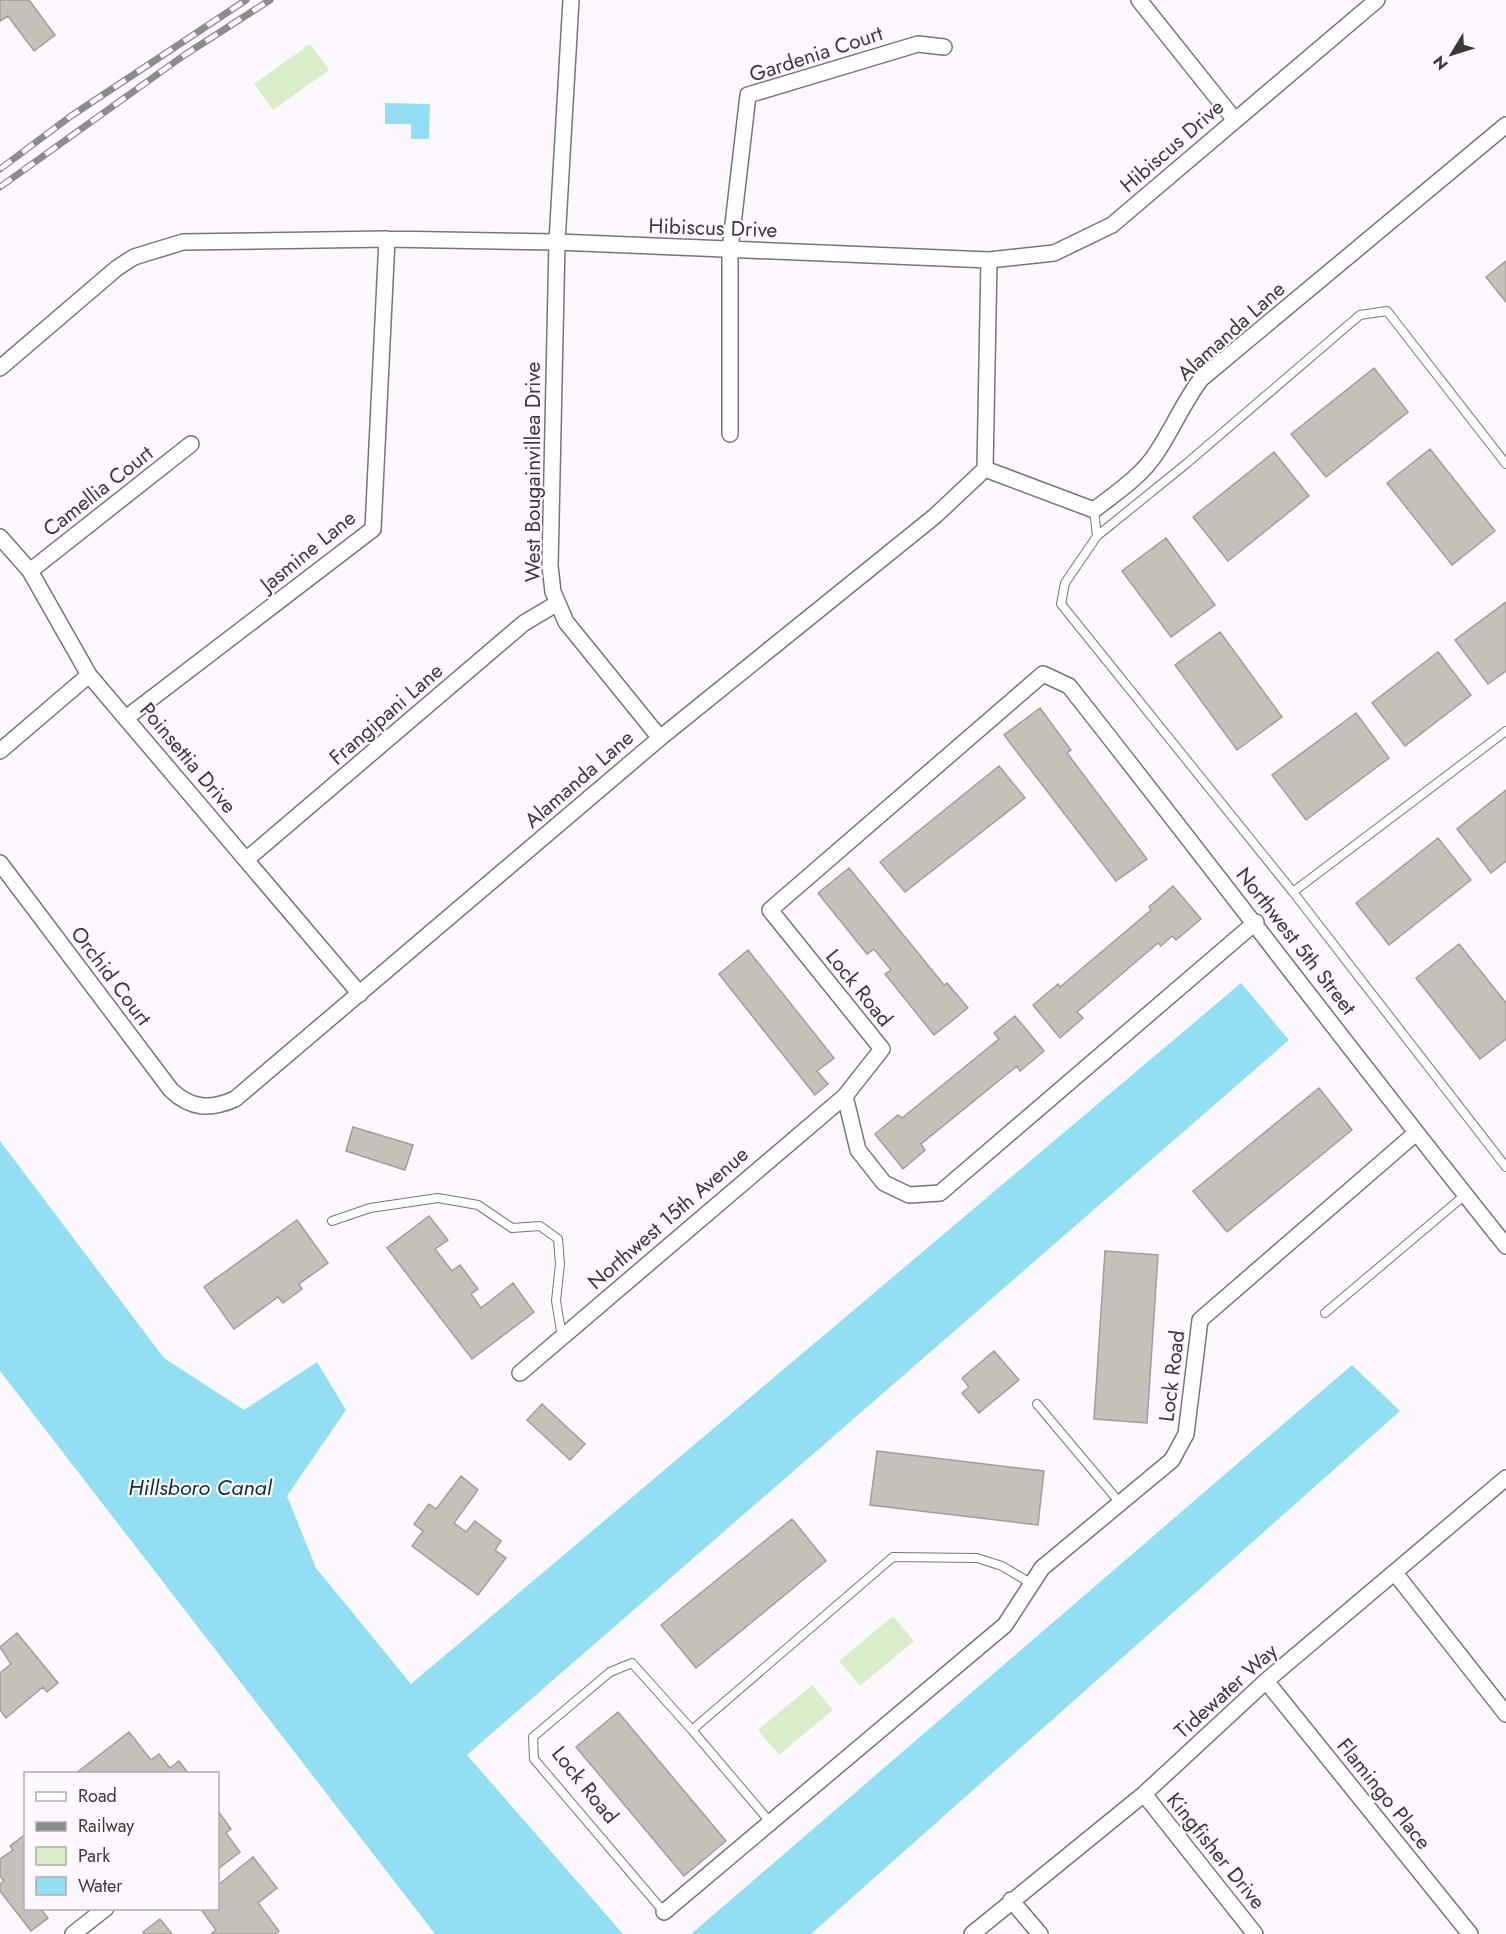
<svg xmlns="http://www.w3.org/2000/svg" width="1506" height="1934" font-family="Jost,sans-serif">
<rect width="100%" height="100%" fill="#fdf8fd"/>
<!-- green -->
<path fill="#daedcb" d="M 310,44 L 329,70 L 273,110 L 254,84 Z
M 893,1616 L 914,1641 L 860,1686 L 839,1661 Z
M 812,1685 L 833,1710 L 779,1755 L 758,1730 Z"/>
<!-- water -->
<path fill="#93def2" d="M 385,103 L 430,104 L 429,139 L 411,139 L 411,124 L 385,124 Z
M 1241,983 L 1289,1040 L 467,1755 L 623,1934 L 435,1934 L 0,1371 L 0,1141 L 164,1358 L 244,1410 L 317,1362 L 346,1410 L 287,1496 L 316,1568 L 411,1684 Z
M 1352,1365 L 1400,1411 L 811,1934 L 691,1934 Z"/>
<!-- building -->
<path fill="#c6c0bb" stroke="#a29d98" stroke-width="1.5" d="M 0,0 L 29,0 L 55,35 L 34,51 L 8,16 L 0,21 Z
M 1506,261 L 1506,302 L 1486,277 Z
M 1374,368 L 1408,412 L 1326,477 L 1291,434 Z
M 1430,449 L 1495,531 L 1452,565 L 1387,483 Z
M 1274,452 L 1309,496 L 1228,561 L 1193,517 Z
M 1166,538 L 1215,605 L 1171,637 L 1122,571 Z
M 1506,602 L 1506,671 L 1488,684 L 1455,640 Z
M 1220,632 L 1282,717 L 1237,750 L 1175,665 Z
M 1438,652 L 1471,695 L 1405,746 L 1372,703 Z
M 1040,708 L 1071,750 L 1067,753 L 1147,859 L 1116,881 L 1004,735 Z
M 1356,713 L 1389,758 L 1306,820 L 1272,775 Z
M 999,766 L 1025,798 L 905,892 L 880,862 Z
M 1506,790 L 1506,861 L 1491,873 L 1457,829 Z
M 1438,838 L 1471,880 L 1389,945 L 1356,903 Z
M 849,868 L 944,985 L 947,983 L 968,1008 L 934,1035 L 885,974 L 891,970 L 874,949 L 867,954 L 818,893 Z
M 1173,886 L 1201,919 L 1176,940 L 1172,936 L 1161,946 L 1158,943 L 1077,1012 L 1083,1018 L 1060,1038 L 1033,1005 L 1058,984 L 1060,987 L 1151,910 L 1149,907 Z
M 1459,944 L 1506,1003 L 1506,1039 L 1480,1059 L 1416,978 Z
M 748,950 L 834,1058 L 817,1071 L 828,1084 L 815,1095 L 719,974 Z
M 1015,1016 L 1044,1051 L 1020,1071 L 1017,1066 L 921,1144 L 925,1150 L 903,1169 L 875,1134 L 898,1115 L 902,1118 L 999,1039 L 994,1033 Z
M 1319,1088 L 1352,1130 L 1227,1232 L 1193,1191 Z
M 353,1127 L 413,1145 L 405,1170 L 346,1151 Z
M 429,1216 L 448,1240 L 435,1249 L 452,1271 L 460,1265 L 478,1289 L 471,1294 L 481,1308 L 513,1283 L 534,1312 L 472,1359 L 387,1248 Z
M 297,1220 L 328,1263 L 299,1284 L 302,1289 L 283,1303 L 278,1297 L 234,1329 L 204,1287 Z
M 1105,1251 L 1158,1255 L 1147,1423 L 1094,1419 Z
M 994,1351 L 1019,1380 L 979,1413 L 962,1393 L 969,1387 L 962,1378 Z
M 542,1404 L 585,1444 L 570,1460 L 527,1420 Z
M 877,1451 L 1044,1471 L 1038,1525 L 870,1505 Z
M 461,1476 L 478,1490 L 454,1523 L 466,1532 L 475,1521 L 501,1541 L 495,1550 L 506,1558 L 478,1595 L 412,1546 L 423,1531 L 414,1524 L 429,1504 L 436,1509 Z
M 792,1519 L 826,1561 L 696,1668 L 661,1625 Z
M 17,1633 L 58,1683 L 47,1692 L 43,1687 L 6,1718 L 0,1710 L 0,1673 L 11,1664 L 0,1647 Z
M 618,1712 L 726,1841 L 684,1876 L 576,1747 Z
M 129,1732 L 151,1760 L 159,1754 L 170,1768 L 179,1761 L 189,1774 L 75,1774 Z
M 218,1811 L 231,1829 L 226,1833 L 240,1852 L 218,1869 Z
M 26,1834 L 26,1908 L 40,1908 L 48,1918 L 31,1931 L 0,1891 L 0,1884 L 4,1881 L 0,1876 L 0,1859 L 13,1850 L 10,1846 Z
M 253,1857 L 277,1888 L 258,1903 L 279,1931 L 275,1934 L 211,1934 L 216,1930 L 200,1908 L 218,1908 L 218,1885 Z
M 160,1919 L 172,1934 L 145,1934 L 143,1932 Z"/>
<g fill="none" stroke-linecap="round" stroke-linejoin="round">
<defs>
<path id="service" d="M 1094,510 L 1097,536 L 1065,583 L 1061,604 L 1293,892
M 1097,536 L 1186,464 L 1360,315 L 1387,311 L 1506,464
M 1506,731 L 1293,892 L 1506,1167
M 332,1221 L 370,1208 L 438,1198 L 478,1205 L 512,1228 L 540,1226 L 558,1239 L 560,1264 L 556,1301 L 562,1337
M 1325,1313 L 1465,1195
M 1037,1404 L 1120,1503
M 770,1822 L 692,1730 L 893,1557 L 977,1558 L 1002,1566 L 1032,1584
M 664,1912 L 534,1759 L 533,1737 L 610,1672 L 632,1663 L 692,1730"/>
<path id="minor" d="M 571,0 L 557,242 L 550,566 L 553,592 L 566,622 L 660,738
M 1139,0 L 1234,119
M 0,368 L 117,268 L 134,257 L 183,242 L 387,239 L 557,242 L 989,260 L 1054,253 L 1112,225 L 1377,0
M 730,434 L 730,250 L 748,95 L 918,44 L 944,47
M 985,469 L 1094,510 C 1116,493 1142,476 1157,452 C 1173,428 1183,403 1201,379 L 1506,125
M 0,537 L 30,571 L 89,675 L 360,994
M 30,571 L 191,444
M 126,718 L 373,529 L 387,239
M 0,751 L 89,675
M 246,860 L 524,623 L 556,604
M 0,863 L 171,1090 C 191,1109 210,1110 235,1099 L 660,738 L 935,516 L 985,469 L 989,260
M 1256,922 L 940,1193 L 909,1195 L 884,1183 L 858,1150 L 845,1096 L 882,1049 L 770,910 L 1043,674 L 1069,686 C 1216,872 1358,1061 1506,1246
M 520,1373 L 845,1096
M 1395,1573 L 1506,1714
M 1266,1681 L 1470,1934
M 1144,1794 L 1255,1934
M 1011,1900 L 1040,1934
M 664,1912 L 1005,1625 L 1042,1568 L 1172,1460 L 1186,1434 L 1200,1320 L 1416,1133
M 73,1934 L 106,1908
M 972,1934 L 1144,1794 L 1266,1681 L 1506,1478"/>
</defs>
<!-- service casing -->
<use href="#service" stroke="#797479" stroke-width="10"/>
<!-- minor casing -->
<use href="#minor" stroke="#797479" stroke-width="18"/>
<!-- service -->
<use href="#service" stroke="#fff" stroke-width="8"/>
<!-- minor -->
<use href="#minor" stroke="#fff" stroke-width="15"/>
<defs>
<path id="rail" d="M 0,169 L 71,116 L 246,0
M 0,187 L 183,56 L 270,0"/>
</defs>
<!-- rail casing -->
<use href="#rail" stroke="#8e8b8e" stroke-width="7"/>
<!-- rail -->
<use href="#rail" stroke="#fdf8fd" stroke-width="4.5" stroke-dasharray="14" stroke-linecap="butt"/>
</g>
<g text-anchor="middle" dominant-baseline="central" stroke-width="4.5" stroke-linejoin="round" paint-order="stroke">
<!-- street labels -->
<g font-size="21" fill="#3b393b" stroke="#fdf8fd">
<text transform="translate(816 54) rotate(-18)">Gardenia Court</text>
<text transform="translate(1172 146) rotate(-41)">Hibiscus Drive</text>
<text transform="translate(713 228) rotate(2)">Hibiscus Drive</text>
<text transform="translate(1231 331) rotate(-42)">Alamanda Lane</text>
<text transform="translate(533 472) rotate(-90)">West Bougainvillea Drive</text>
<text transform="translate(98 491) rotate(-38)">Camellia Court</text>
<text transform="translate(308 551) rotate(-39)">Jasmine Lane</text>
<text transform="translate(386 714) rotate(-41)">Frangipani Lane</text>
<text transform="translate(188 758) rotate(50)">Poinsettia Drive</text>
<text transform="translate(579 779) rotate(-41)">Alamanda Lane</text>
<text transform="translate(1296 941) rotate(52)">Northwest 5th Street</text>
<text transform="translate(111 976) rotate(53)">Orchid Court</text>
<text transform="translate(859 988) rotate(51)">Lock Road</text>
<text transform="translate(668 1218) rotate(-41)">Northwest 15th Avenue</text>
<text transform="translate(1172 1376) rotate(-83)">Lock Road</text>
<text transform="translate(1226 1691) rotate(-42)">Tidewater Way</text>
<text transform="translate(585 1785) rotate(51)">Lock Road</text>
<text transform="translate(1384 1794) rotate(51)">Flamingo Place</text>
<text transform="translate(1216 1851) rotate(51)">Kingfisher Drive</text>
</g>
<!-- water labels -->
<g font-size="22" font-style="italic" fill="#092f37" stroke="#fdf8fd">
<text x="200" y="1487">Hillsboro Canal</text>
</g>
</g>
<!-- legend -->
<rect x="24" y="1772" width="195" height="138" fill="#fdf8fd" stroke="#afacaf" stroke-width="1.5"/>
<rect x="36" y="1792" width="30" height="9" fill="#ffffff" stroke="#afacaf" stroke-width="1.5"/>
<text x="78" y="1802" font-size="18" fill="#3b393b">Road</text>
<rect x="36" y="1822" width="30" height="9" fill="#8e8b8e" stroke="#afacaf" stroke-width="1.5"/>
<text x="78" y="1832" font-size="18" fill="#3b393b">Railway</text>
<rect x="36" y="1847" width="30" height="18" fill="#daedcb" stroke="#afacaf" stroke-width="1.5"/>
<text x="78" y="1862" font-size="18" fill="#3b393b">Park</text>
<rect x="36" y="1877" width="30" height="18" fill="#93def2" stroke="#afacaf" stroke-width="1.5"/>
<text x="78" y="1892" font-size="18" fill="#3b393b">Water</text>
<!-- north arrow -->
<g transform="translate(1452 54) rotate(232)" stroke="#fdf8fd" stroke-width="4.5" paint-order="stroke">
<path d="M0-4.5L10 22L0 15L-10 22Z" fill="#3b393b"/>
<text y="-9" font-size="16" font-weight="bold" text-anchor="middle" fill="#3b393b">N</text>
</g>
</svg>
